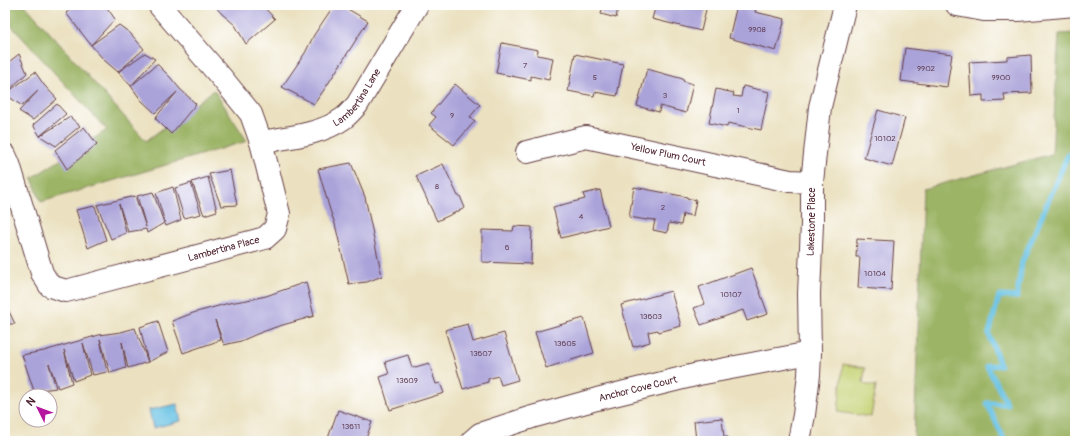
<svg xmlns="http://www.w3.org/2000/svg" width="1080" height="446" font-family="Pangolin,sans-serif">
<rect width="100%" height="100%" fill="#fff"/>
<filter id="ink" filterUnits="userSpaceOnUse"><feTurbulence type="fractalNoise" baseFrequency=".025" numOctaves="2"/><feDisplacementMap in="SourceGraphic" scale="8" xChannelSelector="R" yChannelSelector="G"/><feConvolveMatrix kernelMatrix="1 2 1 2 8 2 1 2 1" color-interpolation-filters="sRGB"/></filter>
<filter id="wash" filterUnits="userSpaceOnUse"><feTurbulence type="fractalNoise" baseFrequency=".012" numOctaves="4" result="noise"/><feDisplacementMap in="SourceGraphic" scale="16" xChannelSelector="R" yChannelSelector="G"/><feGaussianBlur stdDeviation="0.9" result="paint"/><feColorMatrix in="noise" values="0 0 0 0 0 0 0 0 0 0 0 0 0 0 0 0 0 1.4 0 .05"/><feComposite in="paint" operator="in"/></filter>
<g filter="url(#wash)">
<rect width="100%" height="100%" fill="#ebe1c0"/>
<!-- green -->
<path fill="#c4d273" stroke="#87784f" d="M 843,364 L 865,368 L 863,384 L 876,386 L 871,417 L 838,412 Z"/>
<!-- forest -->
<path fill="#9bb465" stroke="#726a48" d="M 5,5 L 25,5 L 146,141 L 214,90 L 247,141 L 41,202 L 32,178 L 107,130 L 5,19 Z
M 1075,33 L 1075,441 L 914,441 L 923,189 L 1052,154 L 1059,34 Z"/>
<!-- water -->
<path fill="#66c1e3" stroke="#587087" d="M 177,404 L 181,421 L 153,428 L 149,410 Z"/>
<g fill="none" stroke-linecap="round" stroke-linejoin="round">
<!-- stream -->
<path stroke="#66c1e3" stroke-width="5.5" d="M 1002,441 L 1003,437 L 987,403 L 1007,404 L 987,366 L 1000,365 L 989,334 L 999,296 L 1017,297 L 1022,262 L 1067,157 L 1075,148"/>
</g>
<g id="blocks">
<!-- building -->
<path fill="#aaa3d9" d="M 75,5 L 105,5 L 115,19 L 91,45 L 119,25 L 130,33 L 144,49 L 118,72 L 104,60 L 91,45 L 80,31 L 66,13 Z
M 214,5 L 262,5 L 275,19 L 246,44 L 235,25 L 222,14 Z
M 334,5 L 341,5 L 368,21 L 326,87 L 314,104 L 282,87 L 305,53 L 314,35 Z
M 603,5 L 631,5 L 630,10 L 618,7 L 616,18 L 601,14 Z
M 656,5 L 707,5 L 701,31 L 652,19 Z
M 737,5 L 748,5 L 756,7 L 755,12 L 785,19 L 776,51 L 729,38 Z
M 502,43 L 538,50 L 537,55 L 553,58 L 549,80 L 531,76 L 531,80 L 496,73 Z
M 905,48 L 952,54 L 947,87 L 901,81 Z
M 145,53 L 155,59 L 131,86 L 157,64 L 170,77 L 180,89 L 196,104 L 171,134 L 155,118 L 177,92 L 155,113 L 141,100 L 131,86 L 118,72 Z
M 19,54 L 27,73 L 5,94 L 5,65 Z
M 575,54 L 623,64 L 617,96 L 595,92 L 594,96 L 568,91 Z
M 1031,55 L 1032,93 L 1004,94 L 1005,101 L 983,102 L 983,95 L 971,96 L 969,62 L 1007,60 L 1007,57 Z
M 647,69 L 683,79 L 683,81 L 693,84 L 686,113 L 660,106 L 659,112 L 637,106 Z
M 35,72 L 44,85 L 57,99 L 33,120 L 19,111 L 38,91 L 22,106 L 5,94 Z
M 455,84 L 480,105 L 470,117 L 475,121 L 454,145 L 429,125 L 436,117 L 431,113 Z
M 743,86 L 769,92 L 761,130 L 728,123 L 727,127 L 709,123 L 716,89 L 734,93 L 733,96 L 741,97 Z
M 57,104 L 66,114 L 40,136 L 33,125 Z
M 878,110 L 905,118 L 892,166 L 864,158 Z
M 70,117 L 80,126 L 56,146 L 40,136 Z
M 84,127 L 97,144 L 67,169 L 55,150 Z
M 351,163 L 365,197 L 382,276 L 367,282 L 349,284 L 335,224 L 330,210 L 318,169 Z
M 443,164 L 458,196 L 460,196 L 465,208 L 437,221 L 416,176 Z
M 230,170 L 237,205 L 221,206 L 209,174 Z
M 208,177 L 217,211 L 204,215 L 192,182 Z
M 191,183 L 201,214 L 184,218 L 175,188 Z
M 173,187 L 181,220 L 166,226 L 156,193 Z
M 634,187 L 687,197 L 687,198 L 696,200 L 693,216 L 683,214 L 681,225 L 669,223 L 667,233 L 653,230 L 655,220 L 647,219 L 647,220 L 629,217 Z
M 600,190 L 609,226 L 561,238 L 553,207 L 585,199 L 583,194 Z
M 153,192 L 164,223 L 147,233 L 146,229 L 128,232 L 119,204 L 126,233 L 111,239 L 97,205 L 135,196 L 146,227 L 137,196 Z
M 95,206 L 106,240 L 88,248 L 76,210 Z
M 514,226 L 532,227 L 531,264 L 482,262 L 482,230 L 513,231 Z
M 857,239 L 894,241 L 891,290 L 858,288 L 860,257 L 856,257 Z
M 751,268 L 768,314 L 747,321 L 743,310 L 701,325 L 694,308 L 705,304 L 699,287 Z
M 306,282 L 314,316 L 276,327 L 257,334 L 241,341 L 224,345 L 215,320 L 221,340 L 183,353 L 172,321 L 193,313 L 229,303 L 247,300 L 266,296 Z
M 671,291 L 681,326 L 659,332 L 658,330 L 648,332 L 650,342 L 633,347 L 621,305 Z
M 5,303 L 15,324 L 5,324 Z
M 584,318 L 594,353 L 546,368 L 535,332 Z
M 158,321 L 168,352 L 148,362 L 128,368 L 122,342 L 126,368 L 110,373 L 100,339 L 107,372 L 93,375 L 83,343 L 90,375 L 74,381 L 64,350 L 72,383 L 58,388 L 49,364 L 56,388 L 34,391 L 22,355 L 44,351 L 99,335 L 121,332 L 135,328 L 148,362 L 140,327 Z
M 468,324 L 473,342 L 504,333 L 518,380 L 501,385 L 498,376 L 488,379 L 488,382 L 463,389 L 445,330 Z
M 408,355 L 412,368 L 429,363 L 436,384 L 440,383 L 444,393 L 390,410 L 380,377 L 389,374 L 385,362 Z
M 338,410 L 372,422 L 365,441 L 327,441 Z
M 722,418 L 724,437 L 728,437 L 729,441 L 696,441 L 694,421 Z"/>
</g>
</g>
<g filter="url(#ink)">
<use href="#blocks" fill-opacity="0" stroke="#623c41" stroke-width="1"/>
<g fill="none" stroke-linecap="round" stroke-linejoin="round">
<defs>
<g id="minor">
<path d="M 957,5 L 984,10 L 1018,10 L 1075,5"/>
<path id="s1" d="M 261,142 C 289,137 320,135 344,118 C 349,114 353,109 357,105 L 417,5"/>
<path id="s2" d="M 527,152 L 586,137 L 790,181 L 812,182"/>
<path id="s3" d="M 5,155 L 9,164 L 42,273 L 50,286 L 66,291 L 265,238 L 275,229 L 279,214 L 261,142 L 251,114 L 221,77 L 159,5"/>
<path id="s4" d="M 472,441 L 480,434 L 532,417 L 597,399 L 699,374 L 810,353"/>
<path id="s5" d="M 799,441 L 804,415 L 809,375 L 810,353 L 809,294 L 812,224 L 812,182 L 820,107 L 845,5"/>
</g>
</defs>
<!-- minor casing -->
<use href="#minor" stroke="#623c41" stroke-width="24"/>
<!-- minor -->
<use href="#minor" stroke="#fff" stroke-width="22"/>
</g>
</g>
<g text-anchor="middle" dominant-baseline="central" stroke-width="4" stroke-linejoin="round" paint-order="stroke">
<!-- number labels -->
<g font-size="8" fill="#624056">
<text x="757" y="29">9908</text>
<text x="525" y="65">7</text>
<text x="926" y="68">9902</text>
<text x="595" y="77">5</text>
<text x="1001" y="77">9900</text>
<text x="665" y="95">3</text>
<text x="738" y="110">1</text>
<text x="452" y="115">9</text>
<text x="885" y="138">10102</text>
<text x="437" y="186">8</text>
<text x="663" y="207">2</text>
<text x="581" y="216">4</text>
<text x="507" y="247">6</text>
<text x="875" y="273">10104</text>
<text x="731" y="294">10107</text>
<text x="651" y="316">13603</text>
<text x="565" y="343">13605</text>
<text x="481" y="353">13607</text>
<text x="407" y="380">13609</text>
<text x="351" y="426">13611</text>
</g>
<!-- street labels -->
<g font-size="10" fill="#4a1f2b" stroke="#fff">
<text stroke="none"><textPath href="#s1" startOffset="111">Lambertina Lane</textPath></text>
<text stroke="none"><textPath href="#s2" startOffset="145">Yellow Plum Court</textPath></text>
<text stroke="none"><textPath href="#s5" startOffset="220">Lakestone Place</textPath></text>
<text stroke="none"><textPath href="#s3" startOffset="319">Lambertina Place</textPath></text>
<text stroke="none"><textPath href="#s4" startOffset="175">Anchor Cove Court</textPath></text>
</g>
</g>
<!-- margin -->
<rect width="1080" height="446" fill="none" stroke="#fff" stroke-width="20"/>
<!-- north arrow -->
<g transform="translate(38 408) rotate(312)"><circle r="19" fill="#ffffff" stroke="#b7a5aa"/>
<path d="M0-3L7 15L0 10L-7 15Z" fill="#b5179e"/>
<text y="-6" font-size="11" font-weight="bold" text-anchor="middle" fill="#4a1f2b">N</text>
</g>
</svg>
